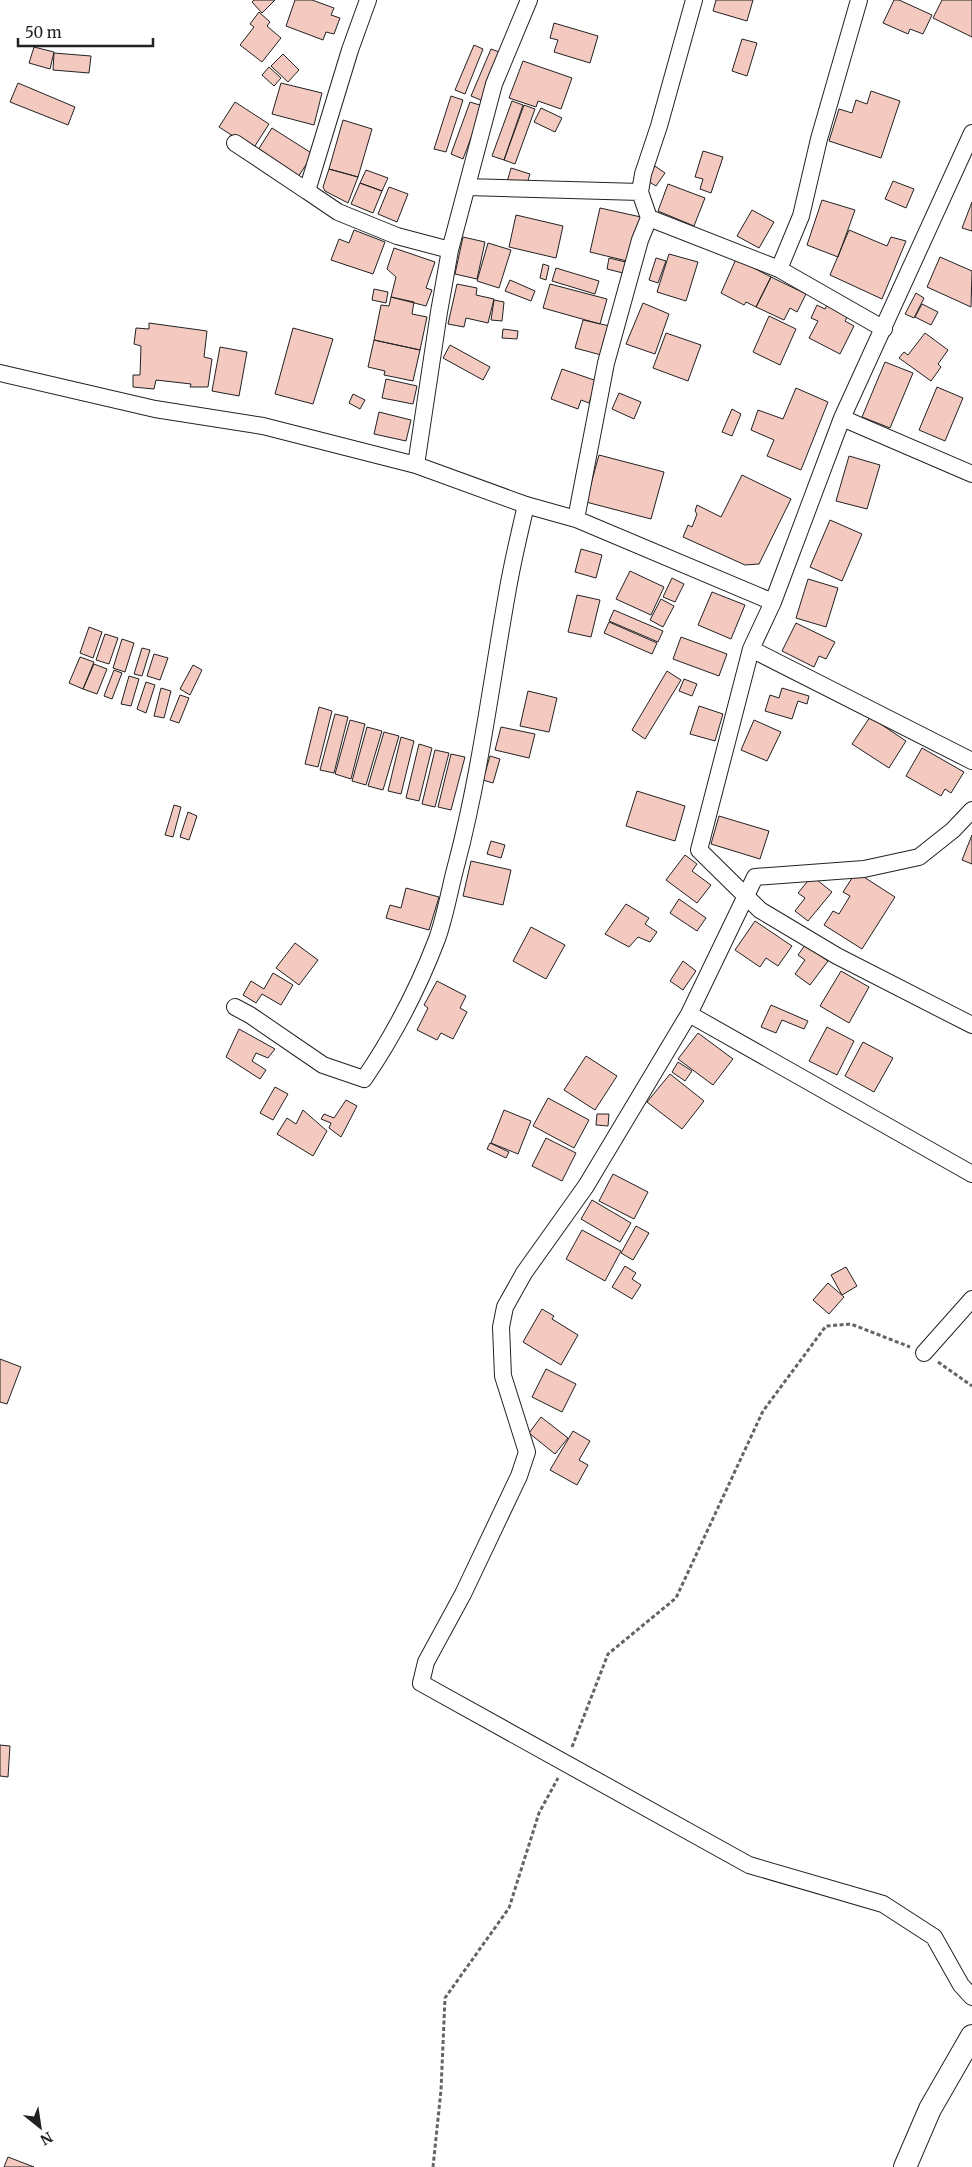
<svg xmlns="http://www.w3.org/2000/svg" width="972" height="2167" font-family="Merriweather,serif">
<rect width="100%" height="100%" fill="#fff"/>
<!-- building -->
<path fill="#f3c9c0" stroke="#222" d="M 254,0 L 275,0 L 262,13 L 252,2 Z
M 295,0 L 312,0 L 334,8 L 331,15 L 340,18 L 334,34 L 326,32 L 323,40 L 286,26 Z
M 716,0 L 753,0 L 747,21 L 713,11 Z
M 894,0 L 899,0 L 932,15 L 923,34 L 910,29 L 908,34 L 883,23 Z
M 942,0 L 972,0 L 972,37 L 933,18 Z
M 259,12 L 270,22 L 267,26 L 281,38 L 262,62 L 240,45 L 254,27 L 250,24 Z
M 554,23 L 598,36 L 590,63 L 554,52 L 558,40 L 550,38 Z
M 742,39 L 757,43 L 747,76 L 732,71 Z
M 474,45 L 483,49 L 465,94 L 455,90 Z
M 34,47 L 54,52 L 50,69 L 29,63 Z
M 491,49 L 502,53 L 483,101 L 471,96 Z
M 54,53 L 91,56 L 89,73 L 53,70 Z
M 283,54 L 299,70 L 288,82 L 271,66 Z
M 523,61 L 572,78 L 561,109 L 538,101 L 536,107 L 509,98 Z
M 269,67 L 281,78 L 274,86 L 262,75 Z
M 18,83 L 75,107 L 68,125 L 10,102 Z
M 281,83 L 322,93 L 314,125 L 272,114 Z
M 871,91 L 900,101 L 881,158 L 829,141 L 839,109 L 852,113 L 856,100 L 867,104 Z
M 451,96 L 463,100 L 446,152 L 434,149 Z
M 512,101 L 523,105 L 504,160 L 492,156 Z
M 235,102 L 269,124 L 253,149 L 219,127 Z
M 470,102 L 483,106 L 463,159 L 451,154 Z
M 524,105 L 535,109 L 515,164 L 504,160 Z
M 541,108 L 562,118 L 555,132 L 534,122 Z
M 343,120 L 372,129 L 358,177 L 329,169 Z
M 272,128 L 313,154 L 298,177 L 258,150 Z
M 703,151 L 723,157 L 711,193 L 700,189 L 703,179 L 695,177 Z
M 655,166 L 665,173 L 656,186 L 646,180 Z
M 511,168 L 530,174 L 526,187 L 507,182 Z
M 329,169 L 358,177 L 348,203 L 325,191 L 323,187 Z
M 366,170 L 388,178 L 382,191 L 360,183 Z
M 893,181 L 914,189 L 906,208 L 885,199 Z
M 360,183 L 382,191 L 373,213 L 351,204 Z
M 668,184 L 705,198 L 694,226 L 658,211 Z
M 389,187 L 408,194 L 397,222 L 378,214 Z
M 822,200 L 855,210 L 838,257 L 807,245 Z
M 972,202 L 972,231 L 962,228 Z
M 600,208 L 641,217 L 631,262 L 590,252 Z
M 752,210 L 774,222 L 759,248 L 737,236 Z
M 516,215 L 563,226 L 556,258 L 509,247 Z
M 354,230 L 385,242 L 373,274 L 331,260 L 339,239 L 349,243 Z
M 849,230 L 887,246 L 891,237 L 906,241 L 882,299 L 830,275 Z
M 463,237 L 485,242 L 477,279 L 455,274 Z
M 488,243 L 511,250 L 499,288 L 477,281 Z
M 394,248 L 435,262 L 426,288 L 432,290 L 426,306 L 391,297 L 396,277 L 387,269 Z
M 669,254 L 698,262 L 686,301 L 657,292 Z
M 940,257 L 972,271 L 971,307 L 927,287 Z
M 609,258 L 630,263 L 627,274 L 607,269 Z
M 656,258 L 666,261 L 658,283 L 649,280 Z
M 736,259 L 771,277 L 756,307 L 746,302 L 744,305 L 721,293 Z
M 543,264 L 549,266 L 546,280 L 540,278 Z
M 556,268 L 599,281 L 595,294 L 552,281 Z
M 771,277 L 806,294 L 797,312 L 790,308 L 784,320 L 756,307 Z
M 510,280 L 535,291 L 531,301 L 505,291 Z
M 457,284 L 477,288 L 476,295 L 494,299 L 488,323 L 466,318 L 464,327 L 448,324 Z
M 550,284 L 607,299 L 600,324 L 543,308 Z
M 374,289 L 388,292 L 386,303 L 372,300 Z
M 916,293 L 924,298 L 914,318 L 905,314 Z
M 391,297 L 414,302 L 412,314 L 427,317 L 420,350 L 374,340 L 381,305 L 389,306 Z
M 494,300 L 504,302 L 502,321 L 491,320 Z
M 643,303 L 669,314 L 655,354 L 626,344 Z
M 828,303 L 849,314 L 845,321 L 854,326 L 840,354 L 809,338 L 818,321 L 811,318 L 817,305 L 825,309 Z
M 922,304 L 938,312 L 931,325 L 915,317 Z
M 769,316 L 796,329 L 780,365 L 753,352 Z
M 583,320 L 614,327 L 605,356 L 575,348 Z
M 149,323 L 207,331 L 204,357 L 212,359 L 208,387 L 190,387 L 191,384 L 156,380 L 154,389 L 133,387 L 133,375 L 140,375 L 141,346 L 134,344 L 136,328 L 149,329 Z
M 293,328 L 333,339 L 313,404 L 275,394 Z
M 503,329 L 518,331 L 517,339 L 502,338 Z
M 666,333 L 701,345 L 688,381 L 653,368 Z
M 925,333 L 948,350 L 938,364 L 941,367 L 931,381 L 899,358 L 904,352 L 908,355 Z
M 374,340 L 420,350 L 413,381 L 384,375 L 385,371 L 368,367 Z
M 450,345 L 490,367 L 483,380 L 443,358 Z
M 220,347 L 247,352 L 239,396 L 212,391 Z
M 885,362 L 913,373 L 890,428 L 862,417 Z
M 562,369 L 597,381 L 589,403 L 581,400 L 578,409 L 551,399 Z
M 386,379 L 417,386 L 413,404 L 382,398 Z
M 937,387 L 963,398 L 945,441 L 919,430 Z
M 796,388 L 828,402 L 801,470 L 767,456 L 774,440 L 751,430 L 758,410 L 783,419 Z
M 619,393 L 641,402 L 634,419 L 612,409 Z
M 353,394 L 365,400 L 360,409 L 349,403 Z
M 732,409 L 741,414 L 732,436 L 722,432 Z
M 379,412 L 411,420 L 406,441 L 374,434 Z
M 599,455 L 664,472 L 651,519 L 586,502 Z
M 849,456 L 880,465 L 867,509 L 836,501 Z
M 742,475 L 791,499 L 759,564 L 745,565 L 683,537 L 688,525 L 692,527 L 697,514 L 695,511 L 697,505 L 721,517 Z
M 830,520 L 862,534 L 842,581 L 810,567 Z
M 581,549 L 602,555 L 596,578 L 575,572 Z
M 630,571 L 664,587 L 651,615 L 616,599 Z
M 672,578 L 684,584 L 675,602 L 663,597 Z
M 808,579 L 838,588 L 826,627 L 796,618 Z
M 712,592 L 745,605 L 731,639 L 698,625 Z
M 577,595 L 600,600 L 591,637 L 568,632 Z
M 661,599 L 674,606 L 663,627 L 650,620 Z
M 614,610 L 663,631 L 658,642 L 609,621 Z
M 609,622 L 657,643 L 652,654 L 604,633 Z
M 796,623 L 835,642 L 826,659 L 819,656 L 814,667 L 782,651 Z
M 89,627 L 102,632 L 93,658 L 80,653 Z
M 105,634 L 118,638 L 109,664 L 96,660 Z
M 681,637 L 727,654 L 719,676 L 673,659 Z
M 122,639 L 134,643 L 125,672 L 113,668 Z
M 142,648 L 150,650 L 142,676 L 134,674 Z
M 154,654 L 168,658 L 160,680 L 147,676 Z
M 80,657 L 94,662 L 83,689 L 69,683 Z
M 94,664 L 107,669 L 97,694 L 83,689 Z
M 193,665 L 202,670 L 190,695 L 180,689 Z
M 114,670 L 122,673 L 112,699 L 104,696 Z
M 667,671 L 681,680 L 645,739 L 632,730 Z
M 129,676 L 139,679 L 131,706 L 121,704 Z
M 684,679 L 697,684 L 692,696 L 679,691 Z
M 146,682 L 155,685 L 146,713 L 137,709 Z
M 161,688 L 171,691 L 164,718 L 154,716 Z
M 782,688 L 809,696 L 807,704 L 798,701 L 792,719 L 765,711 L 770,695 L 779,698 Z
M 528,691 L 557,698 L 549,732 L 520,726 Z
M 180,695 L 189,698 L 179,723 L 170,720 Z
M 699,706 L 723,714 L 715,741 L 690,734 Z
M 319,707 L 332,711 L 318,767 L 305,764 Z
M 335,714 L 348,717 L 334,773 L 320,770 Z
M 870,717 L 906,741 L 889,768 L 852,744 Z
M 350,720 L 365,724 L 351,779 L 335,774 Z
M 754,720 L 781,732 L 767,761 L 741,750 Z
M 367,727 L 382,731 L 366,785 L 352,781 Z
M 501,727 L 535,734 L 529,758 L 495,750 Z
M 384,732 L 399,736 L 383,790 L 368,786 Z
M 401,737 L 414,741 L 401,794 L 388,791 Z
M 419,744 L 432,748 L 419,801 L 406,798 Z
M 922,748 L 964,772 L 951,793 L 945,789 L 941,796 L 906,776 Z
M 435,750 L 449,753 L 435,807 L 422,804 Z
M 451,754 L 465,757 L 451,810 L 438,807 Z
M 490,756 L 500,759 L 493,783 L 483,780 Z
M 637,791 L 685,806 L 675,841 L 626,826 Z
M 174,805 L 181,807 L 173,837 L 165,835 Z
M 188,812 L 197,816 L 189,840 L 180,837 Z
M 719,816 L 769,831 L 760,859 L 711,844 Z
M 972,835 L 972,864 L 962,860 Z
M 491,841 L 505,845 L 501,858 L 487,854 Z
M 685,855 L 697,864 L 692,871 L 711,885 L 697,903 L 666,880 Z
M 471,861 L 511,870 L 503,905 L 463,896 Z
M 856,872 L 895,897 L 862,949 L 824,925 L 833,911 L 839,914 L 850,896 L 843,892 Z
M 812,876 L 832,892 L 808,921 L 795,911 L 805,898 L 798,893 Z
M 406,888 L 439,897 L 429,930 L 386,918 L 390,905 L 401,908 Z
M 679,899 L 706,918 L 697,931 L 670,913 Z
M 626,904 L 649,918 L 645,924 L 657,932 L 650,942 L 638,937 L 629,947 L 605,934 Z
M 755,921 L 792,946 L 778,966 L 766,958 L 760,967 L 735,950 Z
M 531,927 L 565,945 L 546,979 L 513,961 Z
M 295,943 L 318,960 L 299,985 L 276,968 Z
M 805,945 L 828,961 L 810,985 L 795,974 L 805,960 L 798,955 Z
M 683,961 L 696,971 L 683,990 L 670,981 Z
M 841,971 L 869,987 L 849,1023 L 820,1006 Z
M 273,973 L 293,985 L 281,1005 L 262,994 L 256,1003 L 243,995 L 251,981 L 264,989 Z
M 437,981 L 466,996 L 460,1008 L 467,1012 L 453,1039 L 441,1033 L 437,1040 L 417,1030 L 428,1008 L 424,1005 Z
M 771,1005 L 808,1021 L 804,1029 L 782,1020 L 776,1033 L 761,1027 Z
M 827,1027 L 854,1041 L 837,1075 L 809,1061 Z
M 239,1029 L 275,1049 L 268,1058 L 256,1053 L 252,1061 L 266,1070 L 260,1079 L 226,1057 Z
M 698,1033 L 733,1059 L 713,1085 L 678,1059 Z
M 863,1042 L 893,1058 L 874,1092 L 845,1076 Z
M 586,1056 L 617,1076 L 595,1110 L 564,1090 Z
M 678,1062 L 692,1071 L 685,1081 L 672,1072 Z
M 670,1074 L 704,1101 L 682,1129 L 647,1102 Z
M 275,1087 L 288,1094 L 273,1120 L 260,1113 Z
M 548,1098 L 589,1120 L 574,1148 L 533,1126 Z
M 346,1100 L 357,1106 L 341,1137 L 329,1128 L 331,1123 L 321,1119 L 324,1114 L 334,1118 Z
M 303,1110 L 327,1131 L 313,1156 L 277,1134 L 287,1118 L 296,1124 Z
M 504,1110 L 531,1121 L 518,1154 L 491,1143 Z
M 597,1114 L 609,1114 L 608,1126 L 596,1125 Z
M 546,1138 L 576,1153 L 562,1181 L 532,1166 Z
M 490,1143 L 509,1152 L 506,1158 L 487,1149 Z
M 613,1174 L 648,1192 L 634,1219 L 599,1201 Z
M 592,1200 L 631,1223 L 620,1242 L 581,1219 Z
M 636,1226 L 649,1233 L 633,1260 L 621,1253 Z
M 582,1230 L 621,1251 L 605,1281 L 566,1259 Z
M 625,1266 L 636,1273 L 632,1279 L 641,1285 L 632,1299 L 612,1287 Z
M 846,1267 L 857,1286 L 842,1295 L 831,1275 Z
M 828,1283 L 844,1297 L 829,1314 L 813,1300 Z
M 542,1309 L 554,1316 L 552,1319 L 578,1335 L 561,1365 L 523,1342 Z
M 0,1359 L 21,1367 L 7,1404 L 0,1402 Z
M 546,1369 L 576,1384 L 562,1412 L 532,1397 Z
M 541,1417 L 568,1438 L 555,1454 L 529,1433 Z
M 573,1431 L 590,1441 L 579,1460 L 588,1465 L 577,1485 L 550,1470 Z
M 0,1745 L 10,1746 L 8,1777 L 0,1776 Z
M 8,2157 L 34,2167 L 4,2167 Z"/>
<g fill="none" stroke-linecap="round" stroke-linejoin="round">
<defs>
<path id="street" d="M 368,0 L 350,50 L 307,191 L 338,212 L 397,236 L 450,250
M 694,0 L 659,126 L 643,174 L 640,192 L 649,218 L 779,269 L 884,329
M 972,133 L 842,418 L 773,602 L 751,649 L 699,850 L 760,910 L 837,956 L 972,1025
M 235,143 L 307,191
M 467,187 L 640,192
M 779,269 L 801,216 L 819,139 L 859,0
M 0,373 L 155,409 L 263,426 L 416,465 L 526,505 L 576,519 L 773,602
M 842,418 L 972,474
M 416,465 L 439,312 L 450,250 L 494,84 L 529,0
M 576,519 L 606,363 L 640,240 L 649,218
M 751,649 L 972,761
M 972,810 L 953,830 L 919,857 L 864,869 L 755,877 L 689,1014 L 586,1186 L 524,1273 L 505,1307 L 501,1327 L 503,1376 L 527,1452 L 519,1476 L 463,1594 L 426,1662 L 421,1683 L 749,1865 L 883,1904 L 934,1937 L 961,1985 L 972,1997
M 235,1007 L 250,1015 L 323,1065 L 364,1079 C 394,1035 418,989 437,939 C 446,914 450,887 457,862 C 480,774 491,684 507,594 C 512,564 519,535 526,505
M 689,1014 L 972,1174
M 924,1353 L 972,1299"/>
<path id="secondary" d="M 905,2167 L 930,2109 L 972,2036"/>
</defs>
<!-- street casing -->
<use href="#street" stroke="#222" stroke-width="18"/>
<!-- secondary casing -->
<use href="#secondary" stroke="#222" stroke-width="24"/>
<!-- path -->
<path stroke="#646464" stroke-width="3" stroke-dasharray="4 2.5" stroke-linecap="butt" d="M 938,1362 L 972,1386
M 572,1747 L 608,1654 L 676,1598 L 763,1411 L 826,1326 L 851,1324 L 910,1347
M 433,2167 L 441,2090 L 445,1998 L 509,1908 L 539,1813 L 558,1778"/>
<!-- street -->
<use href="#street" stroke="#fff" stroke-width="16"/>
<!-- secondary -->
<use href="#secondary" stroke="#fff" stroke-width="22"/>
</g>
<!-- north arrow -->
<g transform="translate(40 2127) rotate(150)" stroke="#ffffff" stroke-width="4" paint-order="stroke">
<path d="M0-4L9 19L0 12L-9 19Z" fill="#222222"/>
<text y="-8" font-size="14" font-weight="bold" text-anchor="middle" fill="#222222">N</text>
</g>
<!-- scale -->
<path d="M18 38v8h135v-8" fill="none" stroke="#222222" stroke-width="2.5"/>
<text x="25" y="38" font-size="15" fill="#222222" stroke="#ffffff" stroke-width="4" paint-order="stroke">50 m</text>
</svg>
